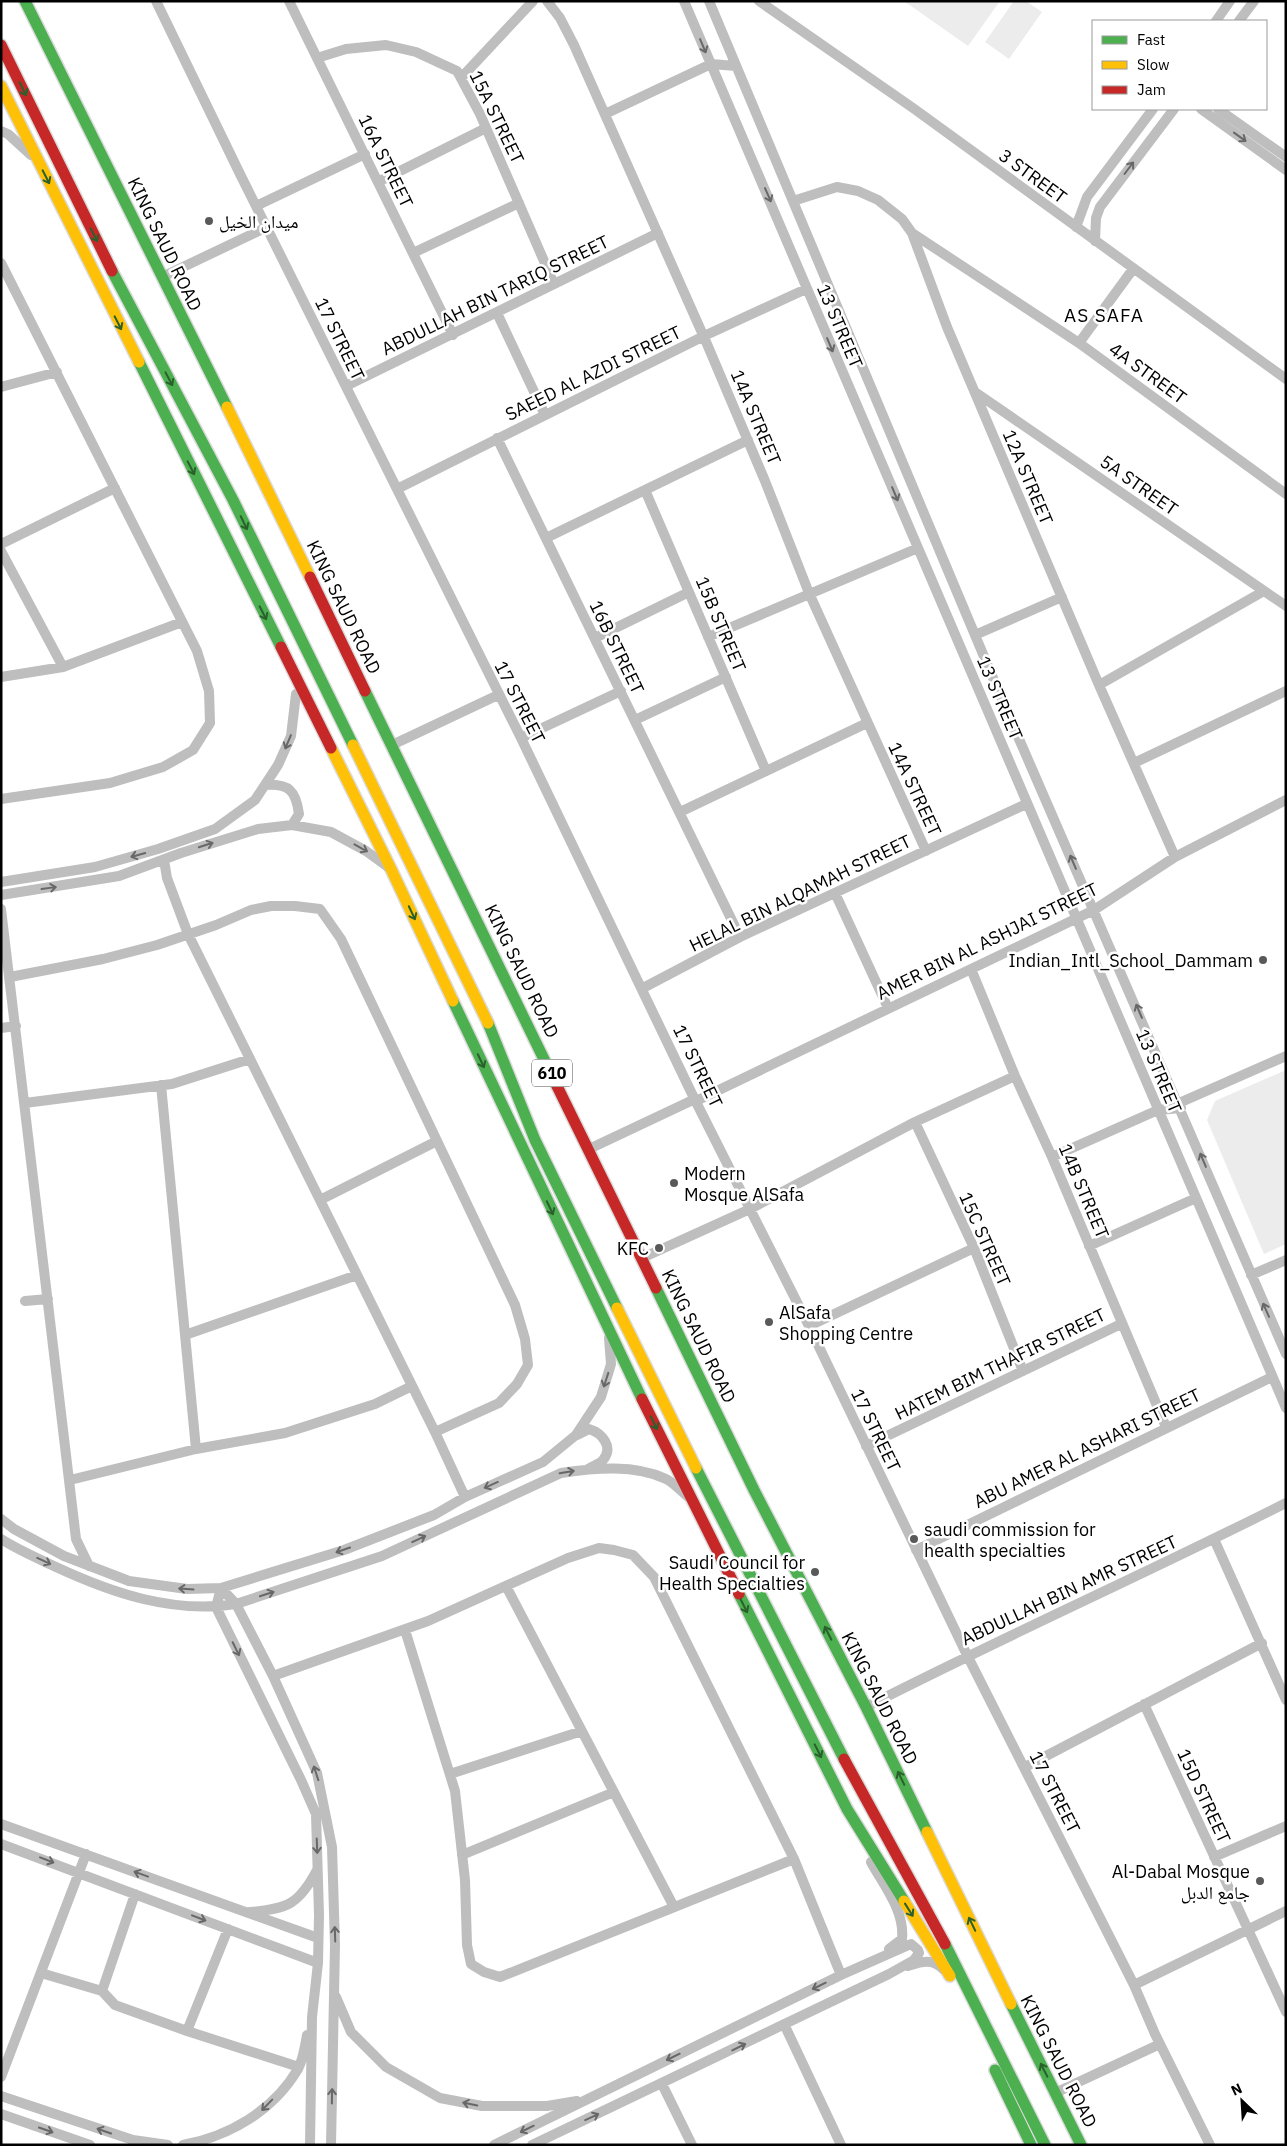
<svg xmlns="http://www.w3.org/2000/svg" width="1287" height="2146" font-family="'IBM Plex Sans','Noto Naskh Arabic',sans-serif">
<rect width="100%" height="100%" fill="#fff"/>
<!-- green -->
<path fill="#ececec" d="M 904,1 L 1000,1 L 968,46 Z
M 1014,1 L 1026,1 L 1042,12 L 1009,59 L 985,42 Z
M 1286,1070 L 1286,1244 L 1264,1254 L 1207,1120 L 1215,1101 Z"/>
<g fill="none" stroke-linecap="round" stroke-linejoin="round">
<defs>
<path id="fast" d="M 25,1 L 227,407
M 112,271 L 233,500 L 353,745
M 139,362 L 281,647
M 365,691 L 557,1086
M 453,1001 L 642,1399
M 488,1023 L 535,1140 L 617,1308
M 656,1288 L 754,1490 L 866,1707 L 927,1832
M 696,1468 L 844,1759
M 739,1594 L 847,1809 L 904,1901
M 945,1944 L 1045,2145
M 1011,2004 L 1081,2145
M 995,2070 L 1031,2145"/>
<path id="slow" d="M 1,86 L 139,362
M 227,407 L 310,577
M 353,745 L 488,1023
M 331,748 L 391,869 L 453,1001
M 617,1308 L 696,1468
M 927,1832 L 1011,2004
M 904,1901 L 950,1976"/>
<path id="jam" d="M 1,45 L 112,271
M 310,577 L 365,691
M 281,647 L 331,748
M 557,1086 L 656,1288
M 642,1399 L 739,1594
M 844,1759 L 945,1944"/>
</defs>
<!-- fast casing -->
<use href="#fast" stroke="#dbdbdb" stroke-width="14"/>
<!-- slow casing -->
<use href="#slow" stroke="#dbdbdb" stroke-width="14"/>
<!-- jam casing -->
<use href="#jam" stroke="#dbdbdb" stroke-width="14"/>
<!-- street -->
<path stroke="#bebebe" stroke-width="10" d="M 156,1 L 240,174 L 521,738 L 693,1096 L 809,1326 L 967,1655 L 1134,1985 L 1155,2034 L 1210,2145
M 289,1 L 453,335
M 547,1 L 560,18 L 574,45 L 707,344 L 765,481 L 809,593 L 926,851
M 684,1 L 1286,1408
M 709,1 L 1006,709 L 1286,1354
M 759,1 L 913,108 L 1286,379
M 1216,21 L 1230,1
M 1239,21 L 1254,1
M 317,58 L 346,49 L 386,45 L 416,52 L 457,71 L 480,114 L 554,284
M 461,78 L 533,1
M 1201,109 L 1286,170
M 1218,109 L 1286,157
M 605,114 L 711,64 L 736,66
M 1,131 L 8,134 L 31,155
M 378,182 L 486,128
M 793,201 L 837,187 L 858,191 L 878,200 L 902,219 L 912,233 L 947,327 L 1099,685 L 1175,857
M 256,206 L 365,154
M 1076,227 L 1087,197 L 1153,109
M 912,233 L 1079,343 L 1286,494
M 1095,241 L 1096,218 L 1100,207 L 1174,109
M 413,253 L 519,203
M 1,263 L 197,651 L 209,691 L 210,723 L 193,750 L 163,767 L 110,783 L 1,799
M 162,277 L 267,227
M 497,313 L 545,415
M 1079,343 L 1133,269
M 346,386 L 658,233
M 1,387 L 57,372
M 975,392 L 1286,606
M 497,438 L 740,937
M 397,489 L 704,336 L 806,289
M 645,490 L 766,771
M 546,538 L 748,440
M 1,544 L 115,488
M 1,551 L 63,667
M 975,635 L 1062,597
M 708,637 L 918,548
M 595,638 L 689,592
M 1,677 L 63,667 L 182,622
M 1099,685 L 1264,591
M 635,720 L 726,677
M 521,738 L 621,691
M 392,745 L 498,695
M 1134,763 L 1286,691
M 265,785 C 289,783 296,791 299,814 L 292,825
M 680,812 L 867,723
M 164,860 L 167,878 L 188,934 L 435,1432 L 465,1497
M 1,882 L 95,867 L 158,849 L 215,829 L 255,800 L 278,765 L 291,736 L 296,694
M 835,893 L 888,1008
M 1,895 L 119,876 L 181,853 L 258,829 L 292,825 L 331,832 L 366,851 L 388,867
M 1,909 L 76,1539 L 89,1566
M 971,969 L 1015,1076 L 1052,1157 L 1166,1427
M 10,977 L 103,959 L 157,945 L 216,925 L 251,910 L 271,906 L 295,906 L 320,909 L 341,939 L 515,1305 L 525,1339 L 528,1365 L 517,1384 L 499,1403 L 435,1432
M 643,988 L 740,937 L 1026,804
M 1,1028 L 16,1026
M 161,1085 L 196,1449
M 696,1101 L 1094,910 L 1175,857 L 1286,800
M 25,1103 L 172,1084 L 250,1059
M 1179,1103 L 1286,1056
M 915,1122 L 974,1248 L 1023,1371
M 589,1149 L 695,1099
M 1052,1157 L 1158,1110 L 1181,1108
M 320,1200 L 437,1141
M 1089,1246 L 1196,1198
M 642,1258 L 750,1209 L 915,1122 L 1015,1076
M 1251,1275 L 1286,1260
M 25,1301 L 48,1299
M 809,1326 L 974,1248
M 185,1335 L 357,1275
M 577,1435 L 589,1429 C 602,1433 614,1447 603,1460 C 600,1464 592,1466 588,1469
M 866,1446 L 1121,1324
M 70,1480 L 196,1449 L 285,1433 L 375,1404 L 412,1386
M 1,1519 L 14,1529 L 64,1556 L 129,1581 L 187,1589 L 221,1588 L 344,1550 L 434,1515 L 465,1497 L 543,1462 L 576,1435 L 601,1397 L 611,1364 L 609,1338
M 1,1539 C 18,1550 37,1558 56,1567 C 112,1593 173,1614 236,1604 L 382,1556 L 561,1473 C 594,1468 635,1464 666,1479 C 674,1483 681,1491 687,1496
M 1214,1539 L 1286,1700
M 916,1550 L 1272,1377
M 506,1586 L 674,1907
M 221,1588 L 236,1604 L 273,1676 L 317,1773 L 332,1847 L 335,1945 L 331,2145
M 221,1588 L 216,1607 L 301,1780 L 316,1814 L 319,1915 L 318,1963 L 312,2017 L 310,2145
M 405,1630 L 455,1791 L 465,1880 L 467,1945 L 471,1964 L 484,1972 L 500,1977 L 794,1859
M 273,1676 L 428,1621 L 568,1558 L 599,1548 L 614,1550 L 633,1555 L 654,1577 L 794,1859 L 841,1975
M 1144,1704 L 1286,2012
M 866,1707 C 1005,1636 1147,1573 1286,1503
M 1025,1767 L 1262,1643
M 450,1774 L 582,1731
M 1,1824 L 318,1938
M 1,1844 L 318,1963
M 462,1855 L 614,1792
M 1214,1857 L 1286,1826
M 871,1862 C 884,1886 905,1911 902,1939 L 889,1949
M 250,1912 C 288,1909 299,1904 317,1870
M 908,1966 C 921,1962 932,1958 943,1969
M 41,1973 L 102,1991 L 115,2005 L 187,2031 L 299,2067
M 1134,1985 L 1286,1911
M 102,1991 L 135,1894
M 336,1997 L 351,2032 L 386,2067 L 440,2098 L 482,2106 L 547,2106 L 577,2101
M 784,2024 L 841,2145
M 187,2031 L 228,1929
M 1,2077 L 86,1854
M 662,2084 L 692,2145
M 1055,2093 L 1160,2044
M 1,2096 L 133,2140 L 168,2145
M 1,2114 L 90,2145
M 183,2145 C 230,2136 273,2111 298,2069 C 303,2060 305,2046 307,2035
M 494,2145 L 841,1975 L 911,1944 L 918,1950 L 919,1953 L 914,1960 L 889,1974 L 532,2145"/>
<!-- fast -->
<use href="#fast" stroke="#4caf50" stroke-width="11"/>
<!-- slow -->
<use href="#slow" stroke="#ffc107" stroke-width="11"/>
<!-- jam -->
<use href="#jam" stroke="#c62828" stroke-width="11"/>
</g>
<!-- one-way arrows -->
<defs><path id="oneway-shaft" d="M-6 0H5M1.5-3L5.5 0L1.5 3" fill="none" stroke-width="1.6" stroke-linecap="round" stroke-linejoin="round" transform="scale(1.25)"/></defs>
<g stroke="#686868">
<use href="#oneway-shaft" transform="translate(703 46) rotate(67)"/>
<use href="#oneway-shaft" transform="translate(1240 137) rotate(36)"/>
<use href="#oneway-shaft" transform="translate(1129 168) rotate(-53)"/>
<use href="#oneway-shaft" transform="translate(768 195) rotate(66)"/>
<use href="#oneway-shaft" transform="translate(830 345) rotate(67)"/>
<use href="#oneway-shaft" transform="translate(895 494) rotate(67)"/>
<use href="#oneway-shaft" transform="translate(288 742) rotate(113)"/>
<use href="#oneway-shaft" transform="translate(206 845) rotate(-18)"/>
<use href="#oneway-shaft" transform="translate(361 848) rotate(29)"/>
<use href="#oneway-shaft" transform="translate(138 855) rotate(164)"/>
<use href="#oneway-shaft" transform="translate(1073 862) rotate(-113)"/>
<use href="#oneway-shaft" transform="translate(49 888) rotate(-8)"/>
<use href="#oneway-shaft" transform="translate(1139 1011) rotate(-113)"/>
<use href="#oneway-shaft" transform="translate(1203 1160) rotate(-113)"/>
<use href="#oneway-shaft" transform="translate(1266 1310) rotate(-114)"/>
<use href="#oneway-shaft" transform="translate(606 1380) rotate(108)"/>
<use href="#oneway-shaft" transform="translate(567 1472) rotate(-10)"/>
<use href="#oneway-shaft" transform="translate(491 1485) rotate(156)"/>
<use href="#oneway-shaft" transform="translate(419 1539) rotate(-25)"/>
<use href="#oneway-shaft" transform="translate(343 1550) rotate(161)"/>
<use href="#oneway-shaft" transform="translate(44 1561) rotate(25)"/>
<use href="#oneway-shaft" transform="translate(186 1589) rotate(-176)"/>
<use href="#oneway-shaft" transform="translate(267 1594) rotate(-18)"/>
<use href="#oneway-shaft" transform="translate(236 1649) rotate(64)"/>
<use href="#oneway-shaft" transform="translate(316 1773) rotate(-108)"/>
<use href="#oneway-shaft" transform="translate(317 1846) rotate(88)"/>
<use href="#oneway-shaft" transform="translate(47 1860) rotate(21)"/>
<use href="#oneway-shaft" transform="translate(141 1874) rotate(-160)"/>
<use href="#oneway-shaft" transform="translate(199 1918) rotate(21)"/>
<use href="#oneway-shaft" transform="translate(335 1934) rotate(-92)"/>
<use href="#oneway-shaft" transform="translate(819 1986) rotate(154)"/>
<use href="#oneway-shaft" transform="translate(739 2047) rotate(-26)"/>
<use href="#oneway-shaft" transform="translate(673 2057) rotate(154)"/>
<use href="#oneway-shaft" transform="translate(332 2096) rotate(-89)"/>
<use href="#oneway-shaft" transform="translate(470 2104) rotate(-168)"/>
<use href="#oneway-shaft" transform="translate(267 2105) rotate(134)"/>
<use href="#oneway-shaft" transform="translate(592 2117) rotate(-25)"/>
<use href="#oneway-shaft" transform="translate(527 2129) rotate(154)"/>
<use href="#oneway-shaft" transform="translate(46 2130) rotate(19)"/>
<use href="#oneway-shaft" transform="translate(104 2131) rotate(-161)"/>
</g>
<g stroke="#2a602c">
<use href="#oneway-shaft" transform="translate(23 89) rotate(64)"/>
<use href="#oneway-shaft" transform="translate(46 177) rotate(63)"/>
<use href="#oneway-shaft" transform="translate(94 235) rotate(63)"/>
<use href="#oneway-shaft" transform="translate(118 323) rotate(63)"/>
<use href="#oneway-shaft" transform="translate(169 379) rotate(62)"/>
<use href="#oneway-shaft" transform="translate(191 468) rotate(63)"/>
<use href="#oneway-shaft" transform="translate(244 523) rotate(64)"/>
<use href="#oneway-shaft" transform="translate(263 613) rotate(63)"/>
<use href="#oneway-shaft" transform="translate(412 913) rotate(65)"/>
<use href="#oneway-shaft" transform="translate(481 1061) rotate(65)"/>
<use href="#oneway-shaft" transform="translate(550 1208) rotate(65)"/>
<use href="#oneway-shaft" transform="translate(654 1423) rotate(64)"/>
<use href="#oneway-shaft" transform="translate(744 1606) rotate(63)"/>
<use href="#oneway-shaft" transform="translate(828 1633) rotate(-117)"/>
<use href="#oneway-shaft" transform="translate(818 1751) rotate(63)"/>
<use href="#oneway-shaft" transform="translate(901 1778) rotate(-116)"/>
<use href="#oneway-shaft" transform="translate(909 1910) rotate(58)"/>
<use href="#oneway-shaft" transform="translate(972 1924) rotate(-116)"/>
<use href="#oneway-shaft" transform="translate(1044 2070) rotate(-117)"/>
</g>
<!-- markers -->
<g fill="#595959" stroke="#fff" stroke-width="2">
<circle cx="209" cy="221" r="5"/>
<circle cx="1263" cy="960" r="5"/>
<circle cx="674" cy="1183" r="5"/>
<circle cx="659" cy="1248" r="5"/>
<circle cx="769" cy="1322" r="5"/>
<circle cx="914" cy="1539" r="5"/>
<circle cx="815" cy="1572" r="5"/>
<circle cx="1260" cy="1881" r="5"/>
</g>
<g text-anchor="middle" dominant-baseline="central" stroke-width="5" stroke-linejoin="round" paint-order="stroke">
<!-- shield labels -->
<rect fill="#fff" stroke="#4c4c4c" stroke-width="1" x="532" y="1059.5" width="40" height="27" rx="4"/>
<g font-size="16" font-weight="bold" fill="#000">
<text x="552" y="1073">610</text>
</g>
<!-- street labels -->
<g font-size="18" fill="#000" stroke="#fff">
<text transform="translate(497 117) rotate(64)">15A STREET</text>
<text transform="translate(386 161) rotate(64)">16A STREET</text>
<text transform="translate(1033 176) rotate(36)">3 STREET</text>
<text transform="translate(165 244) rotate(64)">KING SAUD ROAD</text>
<text transform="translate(495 295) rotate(-26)">ABDULLAH BIN TARIQ STREET</text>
<text transform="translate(840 326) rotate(67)">13 STREET</text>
<text transform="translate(340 339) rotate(64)">17 STREET</text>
<text transform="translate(593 373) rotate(-26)">SAEED AL AZDI STREET</text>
<text transform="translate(1148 373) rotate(36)">4A STREET</text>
<text transform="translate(756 417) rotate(67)">14A STREET</text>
<text transform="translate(1028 477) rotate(67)">12A STREET</text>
<text transform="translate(1139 485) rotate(35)">5A STREET</text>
<text transform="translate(344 607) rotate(64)">KING SAUD ROAD</text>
<text transform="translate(721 624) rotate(67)">15B STREET</text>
<text transform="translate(617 647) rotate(64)">16B STREET</text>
<text transform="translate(1000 698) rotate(67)">13 STREET</text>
<text transform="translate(520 702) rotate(63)">17 STREET</text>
<text transform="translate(915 789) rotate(65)">14A STREET</text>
<text transform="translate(800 893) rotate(-26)">HELAL BIN ALQAMAH STREET</text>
<text transform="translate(987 941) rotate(-26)">AMER BIN AL ASHJAI STREET</text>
<text transform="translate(522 971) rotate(64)">KING SAUD ROAD</text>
<text transform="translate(698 1066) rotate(64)">17 STREET</text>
<text transform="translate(1159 1071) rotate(67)">13 STREET</text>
<text transform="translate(1084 1191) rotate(67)">14B STREET</text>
<text transform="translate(985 1239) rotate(66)">15C STREET</text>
<text transform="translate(699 1336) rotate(64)">KING SAUD ROAD</text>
<text transform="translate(1000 1364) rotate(-26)">HATEM BIM THAFIR STREET</text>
<text transform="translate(876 1430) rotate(64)">17 STREET</text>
<text transform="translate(1087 1448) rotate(-26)">ABU AMER AL ASHARI STREET</text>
<text transform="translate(1069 1590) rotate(-25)">ABDULLAH BIN AMR STREET</text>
<text transform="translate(880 1698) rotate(63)">KING SAUD ROAD</text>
<text transform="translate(1055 1792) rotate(63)">17 STREET</text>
<text transform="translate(1204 1796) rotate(65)">15D STREET</text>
<text transform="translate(1059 2061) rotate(63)">KING SAUD ROAD</text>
</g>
<!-- poi labels -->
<g font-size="18" fill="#000" stroke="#fff" text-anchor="start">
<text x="219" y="221">ميدان الخيل</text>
<text x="1253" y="960" text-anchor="end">Indian_Intl_School_Dammam</text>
<text x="684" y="1173">Modern<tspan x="684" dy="21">Mosque AlSafa</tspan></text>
<text x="649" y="1248" text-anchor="end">KFC</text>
<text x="779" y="1312">AlSafa<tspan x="779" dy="21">Shopping Centre</tspan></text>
<text x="924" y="1529">saudi commission for<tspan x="924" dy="21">health specialties</tspan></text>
<text x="805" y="1562" text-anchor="end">Saudi Council for<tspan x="805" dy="21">Health Specialties</tspan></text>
<text x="1250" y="1871" text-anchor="end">Al-Dabal Mosque<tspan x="1250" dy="21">جامع الدبل</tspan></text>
</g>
<!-- neighbourhood labels -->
<g font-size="19" letter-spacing="1" fill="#000" stroke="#fff">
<text x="1104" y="315">AS SAFA</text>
</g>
</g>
<!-- border -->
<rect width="1287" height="2146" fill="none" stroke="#000000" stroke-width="5"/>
<!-- legend -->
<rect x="1092" y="20" width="175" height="90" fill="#ffffff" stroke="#999999"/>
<rect x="1102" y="36" width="25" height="8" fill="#4caf50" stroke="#999999"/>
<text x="1137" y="45" font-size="15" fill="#000000">Fast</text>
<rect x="1102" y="61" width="25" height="8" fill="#ffc107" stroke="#999999"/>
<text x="1137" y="70" font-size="15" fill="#000000">Slow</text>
<rect x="1102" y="86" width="25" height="8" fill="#c62828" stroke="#999999"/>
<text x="1137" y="95" font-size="15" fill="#000000">Jam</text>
<!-- north arrow -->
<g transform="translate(1242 2101) rotate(335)" stroke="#ffffff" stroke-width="4" paint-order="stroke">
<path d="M0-4L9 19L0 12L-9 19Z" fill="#000000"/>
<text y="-8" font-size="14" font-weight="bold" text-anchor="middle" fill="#000000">N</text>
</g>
</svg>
